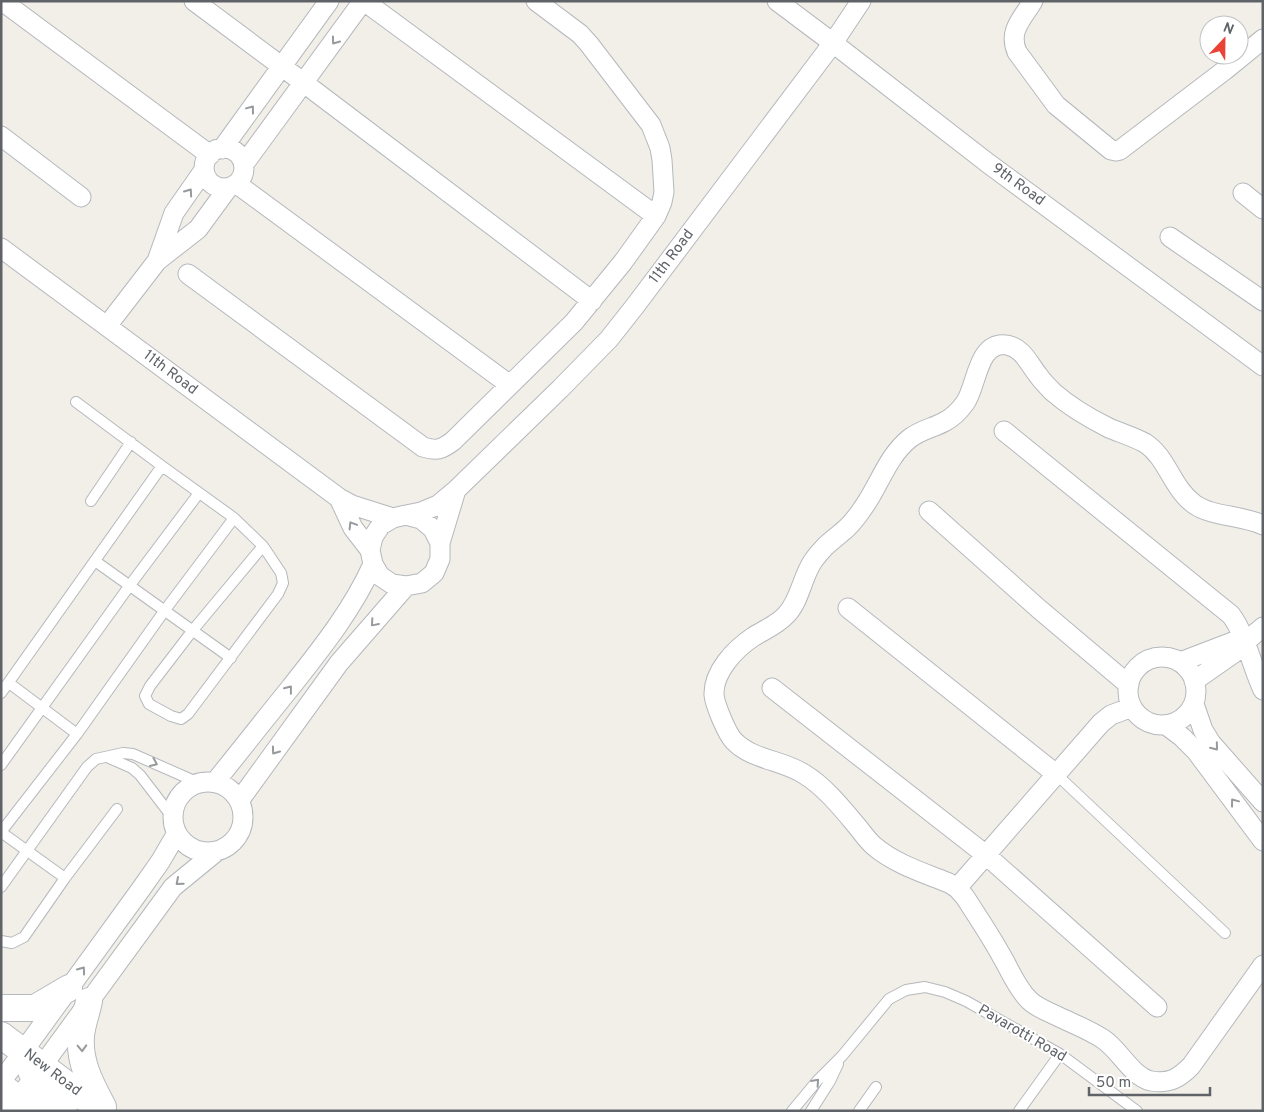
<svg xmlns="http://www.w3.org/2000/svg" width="1264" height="1112" font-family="Overpass,sans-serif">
<rect width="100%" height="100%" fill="#f1efe8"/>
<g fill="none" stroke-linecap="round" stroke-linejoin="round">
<defs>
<path id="service" d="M 162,466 L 234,518 L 263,546 L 281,573 L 283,583 L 278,594 L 188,714 L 181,719 L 171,716 L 149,704 L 145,696 L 150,686 L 193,630 L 263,546
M 91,501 L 131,442
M 95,561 L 231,658
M 9,683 L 77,734
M 1,693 L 162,466 L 76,402
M 107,757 L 132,768 L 140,775 L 173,818
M 1,765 L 130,585 L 199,493
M 1056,774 L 1225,933
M 1,832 L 77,734 L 165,610 L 234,518
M 1,832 L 65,878
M 1,887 L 87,767 L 96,759 L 123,753 L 133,754 L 199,783
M 1,941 L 12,943 L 24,937 L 65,878 L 117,809
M 792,1111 L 817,1081 L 842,1056 L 889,999 L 906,990 L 925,987 L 945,992 L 966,1001 L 1060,1054 L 1137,1111
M 811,1111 L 830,1081 L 838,1064
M 859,1111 L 876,1087
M 1019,1111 L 1060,1054"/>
<path id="minor" d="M 2,1 L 210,155
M 194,1 L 304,83 L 592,301
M 364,1 L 656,216
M 777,1 L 833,43 L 989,164 L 1263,366
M 1033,1 C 1022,19 1008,31 1017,52 L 1056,105 L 1111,150 L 1116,151 L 1120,150 L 1225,70 L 1263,39
M 1,136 L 81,197
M204 168a20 20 0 1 1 40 0a20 20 0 1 1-40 0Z
M 222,149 L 329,1
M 244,164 L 363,1
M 237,184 L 510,385
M 1243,193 L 1263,209
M 1170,237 L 1263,301
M 1,248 L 339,498 L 352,505 L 393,518 L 406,515 L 421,519 L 433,529 L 440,543 L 440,559 L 434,573 L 422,583 L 406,586 L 392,584 L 380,576 L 373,564 L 370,550 L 373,537 L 381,525 L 393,518
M 157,261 L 174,213 L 204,170
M 188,274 L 423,447 C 437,451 441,450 453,441 L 574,322 L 623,262 L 656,216 L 662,202 L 664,192 L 662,160 L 660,148 L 651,125 L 589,44 L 580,34 L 536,1
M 107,326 L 157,261 L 198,229 L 228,188
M 1004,431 L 1231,615 C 1246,635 1252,667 1263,690
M 339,498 L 353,528 L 370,550
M 929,511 L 1039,609 L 1129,685
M 406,515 L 421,512 L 438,505 L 456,490 L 560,389 L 609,339 L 635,306 L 833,43 L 861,1
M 1263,525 C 1242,515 1212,517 1194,504 C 1172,488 1167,457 1145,443 C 1134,437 1121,433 1109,428 C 1089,418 1070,407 1053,392 C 1048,387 1042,381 1038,375 C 1029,364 1023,348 1007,345 C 977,340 977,387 965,403 C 960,410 952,418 944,422 C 933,428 920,430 909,439 C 887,457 879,486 863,508 C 857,517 849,527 841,533 C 828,544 823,547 813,561 C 802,577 800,601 786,615 C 777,625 764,630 753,637 C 735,649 713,672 714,695 C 715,705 727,734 734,741 C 752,760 783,760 804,774 C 824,786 841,807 856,825 C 862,832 867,840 874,846 C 895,864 924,873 949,883 L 957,888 L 965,897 C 977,916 990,935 1001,955 C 1010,970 1016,987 1029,1000 C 1036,1007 1046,1011 1055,1015 C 1071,1023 1088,1029 1103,1039 C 1120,1050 1131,1076 1151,1081 C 1170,1084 1179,1078 1191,1066 L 1263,965
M 440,543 L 456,490
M 848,608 L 1056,774
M1128 691a34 34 0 1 1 68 0a34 34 0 1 1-68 0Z
M 1180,662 L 1240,639
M 1194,681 L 1237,651 L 1251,637 L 1263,627
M 772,688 L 986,855 L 1157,1007
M 1194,704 L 1203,730 L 1211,743 L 1263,802
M 1166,725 L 1182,737 L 1196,751 L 1263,841
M 215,782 C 240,751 265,719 291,687 C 321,649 353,609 373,564
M173 817a35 35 0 1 1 70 0a35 35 0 1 1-70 0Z
M 239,801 L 339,663 L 406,586
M 957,888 L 1101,723 L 1111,715 L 1132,707
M 1,1082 L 141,889 L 160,862 L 177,833
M 4,1111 L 18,1099 L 173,887 L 217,851"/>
<path id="secondary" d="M 89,1001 C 87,1012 82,1024 81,1036 C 79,1063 91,1084 103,1107
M 1,1008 L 35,1008 L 69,988
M 1,1035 L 102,1111
M 24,1054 C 30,1068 35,1084 46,1096 C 51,1101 58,1106 64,1111
M 1,1086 L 35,1111"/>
</defs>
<!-- service casing -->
<use href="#service" stroke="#b5b8bc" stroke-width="12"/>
<!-- minor casing -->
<use href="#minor" stroke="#b5b8bc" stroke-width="21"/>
<!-- secondary casing -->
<use href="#secondary" stroke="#b6babf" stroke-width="28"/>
<!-- service -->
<use href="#service" stroke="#fff" stroke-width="10"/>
<!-- minor -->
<use href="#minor" stroke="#fff" stroke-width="19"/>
<!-- secondary -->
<use href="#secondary" stroke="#fff" stroke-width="26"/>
</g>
<!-- one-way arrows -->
<defs><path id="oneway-chevron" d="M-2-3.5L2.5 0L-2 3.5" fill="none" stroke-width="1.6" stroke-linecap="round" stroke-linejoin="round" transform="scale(1.25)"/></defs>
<g stroke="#979a9d">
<use href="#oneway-chevron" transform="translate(335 41) rotate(126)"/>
<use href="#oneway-chevron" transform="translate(251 109) rotate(-53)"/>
<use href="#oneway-chevron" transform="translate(189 192) rotate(-55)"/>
<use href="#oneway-chevron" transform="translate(352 525) rotate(-121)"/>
<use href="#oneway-chevron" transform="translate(374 623) rotate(131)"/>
<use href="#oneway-chevron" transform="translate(289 689) rotate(-52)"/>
<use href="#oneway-chevron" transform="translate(1215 747) rotate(51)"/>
<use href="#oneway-chevron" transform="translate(275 751) rotate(126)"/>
<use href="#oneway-chevron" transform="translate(154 763) rotate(24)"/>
<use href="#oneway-chevron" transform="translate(1234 802) rotate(-127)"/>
<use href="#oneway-chevron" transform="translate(179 882) rotate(139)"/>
<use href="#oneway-chevron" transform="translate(82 970) rotate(-54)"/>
<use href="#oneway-chevron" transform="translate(82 1048) rotate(88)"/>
<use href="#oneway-chevron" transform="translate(816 1082) rotate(-48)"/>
</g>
<g text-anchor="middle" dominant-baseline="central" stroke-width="4" stroke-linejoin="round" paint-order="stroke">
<!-- street labels -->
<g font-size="15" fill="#5f6368" stroke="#fff">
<text transform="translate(1018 185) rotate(36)">9th Road</text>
<text transform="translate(672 257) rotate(-53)">11th Road</text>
<text transform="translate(170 373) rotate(37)">11th Road</text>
<text transform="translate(1022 1034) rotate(30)">Pavarotti Road</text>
<text transform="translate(52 1073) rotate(37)">New Road</text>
</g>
</g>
<!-- border -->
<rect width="1264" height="1112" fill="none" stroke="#5f6368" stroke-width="5"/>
<!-- north arrow -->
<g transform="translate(1224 40) rotate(22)"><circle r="24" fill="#ffffff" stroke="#bfc1c3"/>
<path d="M0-4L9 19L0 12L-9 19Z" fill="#ea4335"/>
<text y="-8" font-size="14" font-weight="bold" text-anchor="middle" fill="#5f6368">N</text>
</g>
<!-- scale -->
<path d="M1089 1087v8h121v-8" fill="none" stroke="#5f6368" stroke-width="2.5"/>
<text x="1096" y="1087" font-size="15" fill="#5f6368" stroke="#ffffff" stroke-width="4" paint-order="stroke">50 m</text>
</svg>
